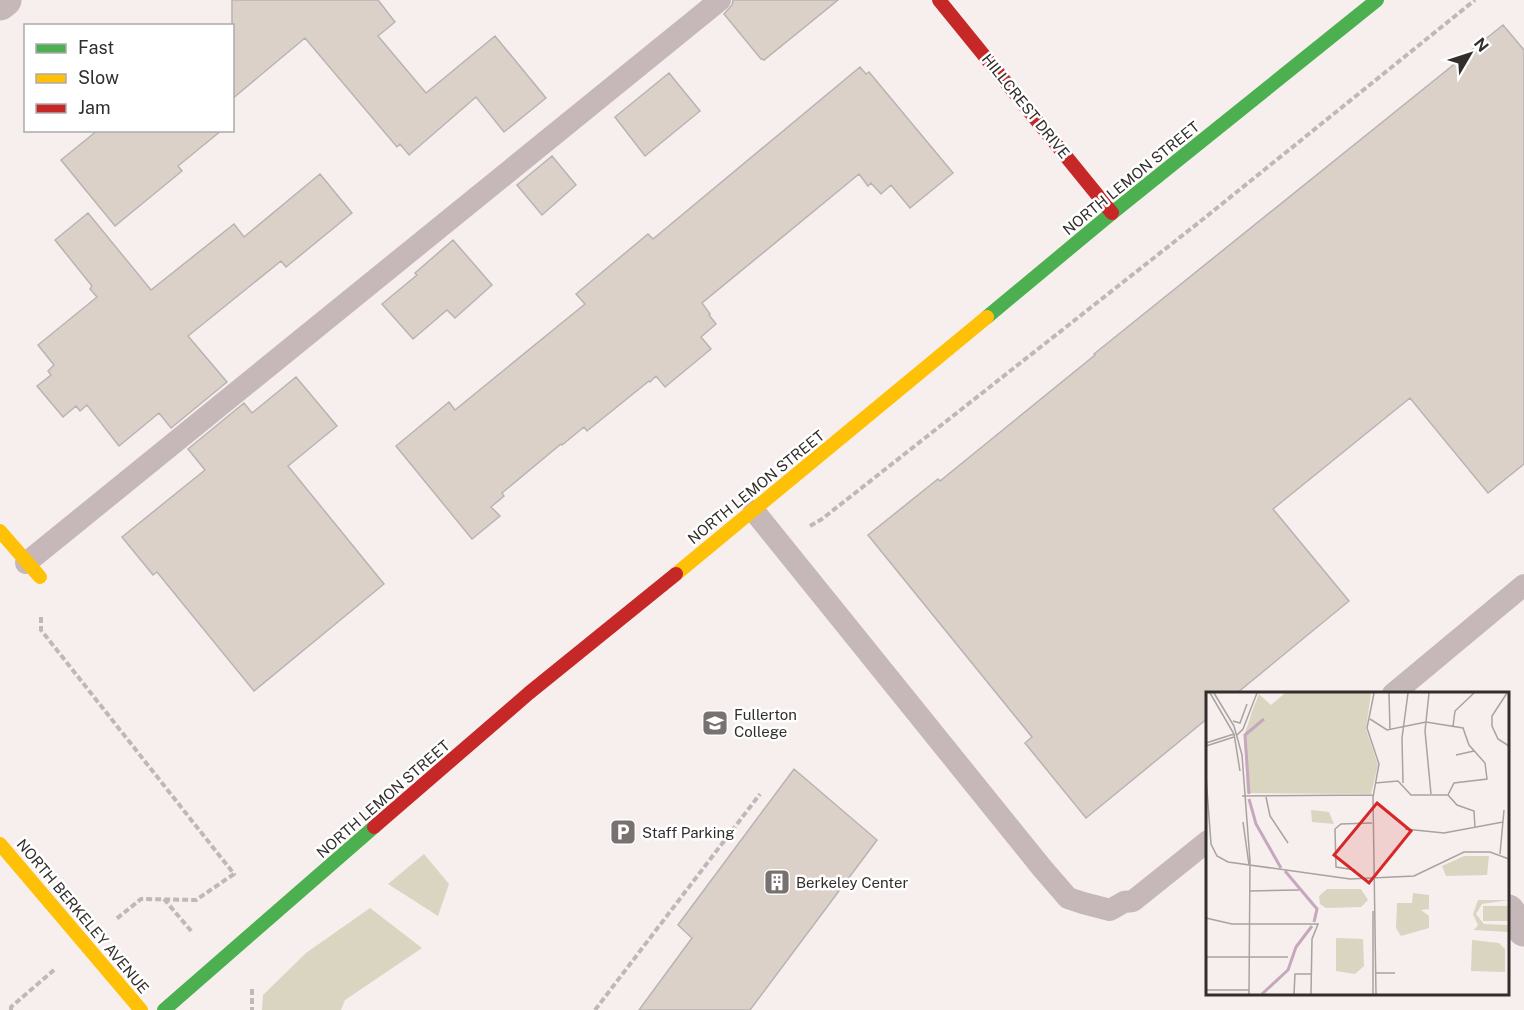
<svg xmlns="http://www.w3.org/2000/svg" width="1524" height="1010" font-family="'Public Sans',sans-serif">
<rect width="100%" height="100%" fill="#f6efee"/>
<!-- green -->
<path fill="#d9d5c1" d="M 424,854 L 449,884 L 438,916 L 388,884 Z
M 370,908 L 422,948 L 345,1000 L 341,1010 L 262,1010 L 263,995 L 306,953 Z"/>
<!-- building -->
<path fill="#dbd1c9" stroke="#b8b4b3" stroke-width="1.5" d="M 232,0 L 378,0 L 395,22 L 378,36 L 426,93 L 495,36 L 546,98 L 504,132 L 476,97 L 409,155 L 400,144 L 397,147 L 305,38 L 232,99 Z
M 733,0 L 838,0 L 764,60 L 762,59 L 761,59 L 724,14 L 732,5 Z
M 1503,25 L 1524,50 L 1524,464 L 1488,493 L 1410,398 L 1273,509 L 1349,601 L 1237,693 L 1208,693 L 1208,718 L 1086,818 L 1025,743 L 1032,737 L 868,535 L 938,479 L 940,481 L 1095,355 L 1094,354 Z
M 860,67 L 866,74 L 869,72 L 953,173 L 910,208 L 891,185 L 881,194 L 871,183 L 868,186 L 859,174 L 702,303 L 710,314 L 709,315 L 716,324 L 701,337 L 711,349 L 665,387 L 656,376 L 650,382 L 649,381 L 587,431 L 584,427 L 562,445 L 561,444 L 502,493 L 504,496 L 491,507 L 500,516 L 472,539 L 396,446 L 449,402 L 455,410 L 585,304 L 576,294 L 648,234 L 653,239 Z
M 669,73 L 700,111 L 645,156 L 615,117 Z
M 98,130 L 222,130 L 178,166 L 182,171 L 115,226 L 61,160 Z
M 552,156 L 576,185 L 542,215 L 517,185 Z
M 320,174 L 352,213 L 286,267 L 281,261 L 188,336 L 227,382 L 171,428 L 159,413 L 119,446 L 87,405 L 80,411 L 76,406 L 63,417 L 37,386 L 51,375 L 48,371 L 54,365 L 38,345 L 97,297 L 90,289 L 92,286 L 55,240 L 88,213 L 151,290 L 234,224 L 244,237 Z
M 453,240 L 492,285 L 455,318 L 447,310 L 413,339 L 382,304 L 417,275 L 415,273 Z
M 296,377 L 337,426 L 288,466 L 384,584 L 254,691 L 157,572 L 153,575 L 122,537 L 205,470 L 188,449 L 244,403 L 252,413 Z
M 794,769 L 877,840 L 750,1010 L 639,1010 L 692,938 L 678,925 Z"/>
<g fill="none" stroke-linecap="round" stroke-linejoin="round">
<!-- path -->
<path stroke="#c1b6b8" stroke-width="4" stroke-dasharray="6 3" stroke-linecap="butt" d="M 810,526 L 822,519 L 1202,220 L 1475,0
M 41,617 L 41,630 L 234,874 L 196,900 L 141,899 L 115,920
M 164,899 L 192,932
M 252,989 L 252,1010
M 11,1010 L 11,1007 L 54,970
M 595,1010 L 760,794"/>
<!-- lane -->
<path stroke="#c6b7b9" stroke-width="22" d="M 754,511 L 1042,868 L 1068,898 L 1083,903 L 1110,910 L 1124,902 L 1133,901 L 1208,841
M 26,563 L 720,0
M 1393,694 L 1524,585"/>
<!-- street -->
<path stroke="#c6b7b9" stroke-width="33" d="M 0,4 L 5,0
M 1508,911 L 1524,930"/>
<!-- fast -->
<path stroke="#4caf50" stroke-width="14" d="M 987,317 L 1112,213 L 1377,0
M 164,1010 L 374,827"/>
<!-- slow -->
<path stroke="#ffc107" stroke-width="14" d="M 0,531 L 40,577
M 676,574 L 987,317
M 0,844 L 141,1010"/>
<!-- jam -->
<path stroke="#c62828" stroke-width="14" d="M 939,0 L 1112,213
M 374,827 L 529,693 L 676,574"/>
</g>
<!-- icons -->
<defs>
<symbol id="university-square" viewBox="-11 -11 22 22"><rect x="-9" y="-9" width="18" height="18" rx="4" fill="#777270" stroke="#fff"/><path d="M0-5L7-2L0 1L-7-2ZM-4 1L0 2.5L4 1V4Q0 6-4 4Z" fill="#fff"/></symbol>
<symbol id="parking-square" viewBox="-11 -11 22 22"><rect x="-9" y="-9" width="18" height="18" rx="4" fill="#777270" stroke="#fff"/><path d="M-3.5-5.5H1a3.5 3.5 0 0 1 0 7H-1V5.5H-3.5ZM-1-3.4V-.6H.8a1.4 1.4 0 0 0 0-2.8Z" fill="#fff"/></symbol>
<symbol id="building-square" viewBox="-11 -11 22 22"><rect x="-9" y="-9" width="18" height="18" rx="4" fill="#777270" stroke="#fff"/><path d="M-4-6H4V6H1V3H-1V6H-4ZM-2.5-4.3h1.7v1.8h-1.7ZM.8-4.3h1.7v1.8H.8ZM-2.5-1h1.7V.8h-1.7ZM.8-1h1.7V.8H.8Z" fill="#fff"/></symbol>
</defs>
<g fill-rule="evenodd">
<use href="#university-square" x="700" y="708" width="30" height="30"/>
<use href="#parking-square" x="608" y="817" width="30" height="30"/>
<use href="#building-square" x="762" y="867" width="30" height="30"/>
</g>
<g text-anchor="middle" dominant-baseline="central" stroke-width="5" stroke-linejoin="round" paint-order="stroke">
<!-- street labels -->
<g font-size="15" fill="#322e2c" stroke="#fff">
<text transform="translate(1026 106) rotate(51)">HILLCREST DRIVE</text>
<text transform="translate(1131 178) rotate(-39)">NORTH LEMON STREET</text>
<text transform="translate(756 487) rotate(-39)">NORTH LEMON STREET</text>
<text transform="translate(383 799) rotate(-41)">NORTH LEMON STREET</text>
<text transform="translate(83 916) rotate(50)">NORTH BERKELEY AVENUE</text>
</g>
<!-- poi labels -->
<g font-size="15" fill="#322e2c" stroke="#fff" text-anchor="start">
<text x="734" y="714">Fullerton<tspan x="734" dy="17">College</tspan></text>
<text x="642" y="832">Staff Parking</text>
<text x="796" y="882">Berkeley Center</text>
</g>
</g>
<!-- overview -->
<g transform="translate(1206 692)">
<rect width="303" height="303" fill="#f6efee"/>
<path d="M 79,1 L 165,1 L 160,37 L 172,73 L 165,102 L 41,101 L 38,44 L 47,17 L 53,2 L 65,13 ZM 105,118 L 123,120 L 128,132 L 106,130 ZM 258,164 L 283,164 L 281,183 L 240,184 L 236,174 ZM 121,197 L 155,197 L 162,208 L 155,215 L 120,216 L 114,212 L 113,204 ZM 207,201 L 223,203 L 223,217 L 215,218 L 223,224 L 223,236 L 195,244 L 190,236 L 191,211 L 206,211 ZM 272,208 L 303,208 L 276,212 L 270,222 L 278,232 L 303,233 L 303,240 L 268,238 L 272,233 L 267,222 ZM 277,214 L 303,214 L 303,229 L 277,229 ZM 130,246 L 157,247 L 158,274 L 149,282 L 130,279 ZM 266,248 L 293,251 L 299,257 L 299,280 L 265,279 Z" fill="#d9d5c1"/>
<path fill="none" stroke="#c7a7be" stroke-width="3" d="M 43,102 L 39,43 L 58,27M 43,107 L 50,132 L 75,176M 79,179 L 111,217 L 108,230M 56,302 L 82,278 L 90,255 L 106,234"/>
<path fill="none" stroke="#a8a2a0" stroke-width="1.5" d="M 4,1 L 28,42 L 34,79M 8,1 L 28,34 L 36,63 L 44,169 L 43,302M 168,1 L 161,36 L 173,72 L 167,105 L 170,302M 183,1 L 184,38M 223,1 L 219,39 L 225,102M 301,1 L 286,24 L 286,34 L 292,47 L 303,54M 164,27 L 181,38 L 220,30 L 257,36 L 263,53 L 279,71 L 281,87 L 248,91 L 242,103M 27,29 L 34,31 L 41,12M 247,34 L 249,19 L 268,1M 30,44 L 37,37 L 51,1M 0,51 L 28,42M 0,54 L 28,45M 250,63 L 268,59M 0,84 L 5,152 L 11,164 L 22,170 L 144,187 L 208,184 L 258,160 L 284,160 L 303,167M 169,91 L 192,89 L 205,103 L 242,103M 197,91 L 196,46 L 202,1M 242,103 L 251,113 L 268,119 L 269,136M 36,104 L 167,103M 60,105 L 64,124 L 82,151M 37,130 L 43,173M 199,137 L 238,141 L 297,130M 294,162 L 298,118M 149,178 L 130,175 L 129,137 L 135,132 L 166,131M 44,199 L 93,198M 0,226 L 26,232 L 112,232 L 106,247 L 105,302M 0,265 L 82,265M 169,281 L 189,281M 0,298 L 43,298M 88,302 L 89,282 L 105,282M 167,302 L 167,219"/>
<path fill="#d62828" fill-opacity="0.15" stroke="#d62828" stroke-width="3" d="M 171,111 L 205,139 L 163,191 L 128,163 Z"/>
<rect width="303" height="303" fill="none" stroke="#322e2c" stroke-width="3"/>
</g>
<!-- legend -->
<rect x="24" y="24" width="210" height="108" fill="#ffffff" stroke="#adabab" stroke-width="1.5"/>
<rect x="36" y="44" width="30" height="9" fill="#4caf50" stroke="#adabab" stroke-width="1.5"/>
<text x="78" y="54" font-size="18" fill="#322e2c">Fast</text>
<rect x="36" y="74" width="30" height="9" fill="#ffc107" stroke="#adabab" stroke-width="1.5"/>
<text x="78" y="84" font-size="18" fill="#322e2c">Slow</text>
<rect x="36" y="104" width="30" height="9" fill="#c62828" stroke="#adabab" stroke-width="1.5"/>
<text x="78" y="114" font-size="18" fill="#322e2c">Jam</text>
<!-- north arrow -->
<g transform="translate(1470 54) rotate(51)" stroke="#ffffff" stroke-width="4.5" paint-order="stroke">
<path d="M0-4.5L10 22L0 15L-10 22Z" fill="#322e2c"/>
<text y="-9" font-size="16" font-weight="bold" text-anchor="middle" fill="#322e2c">N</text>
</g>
</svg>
